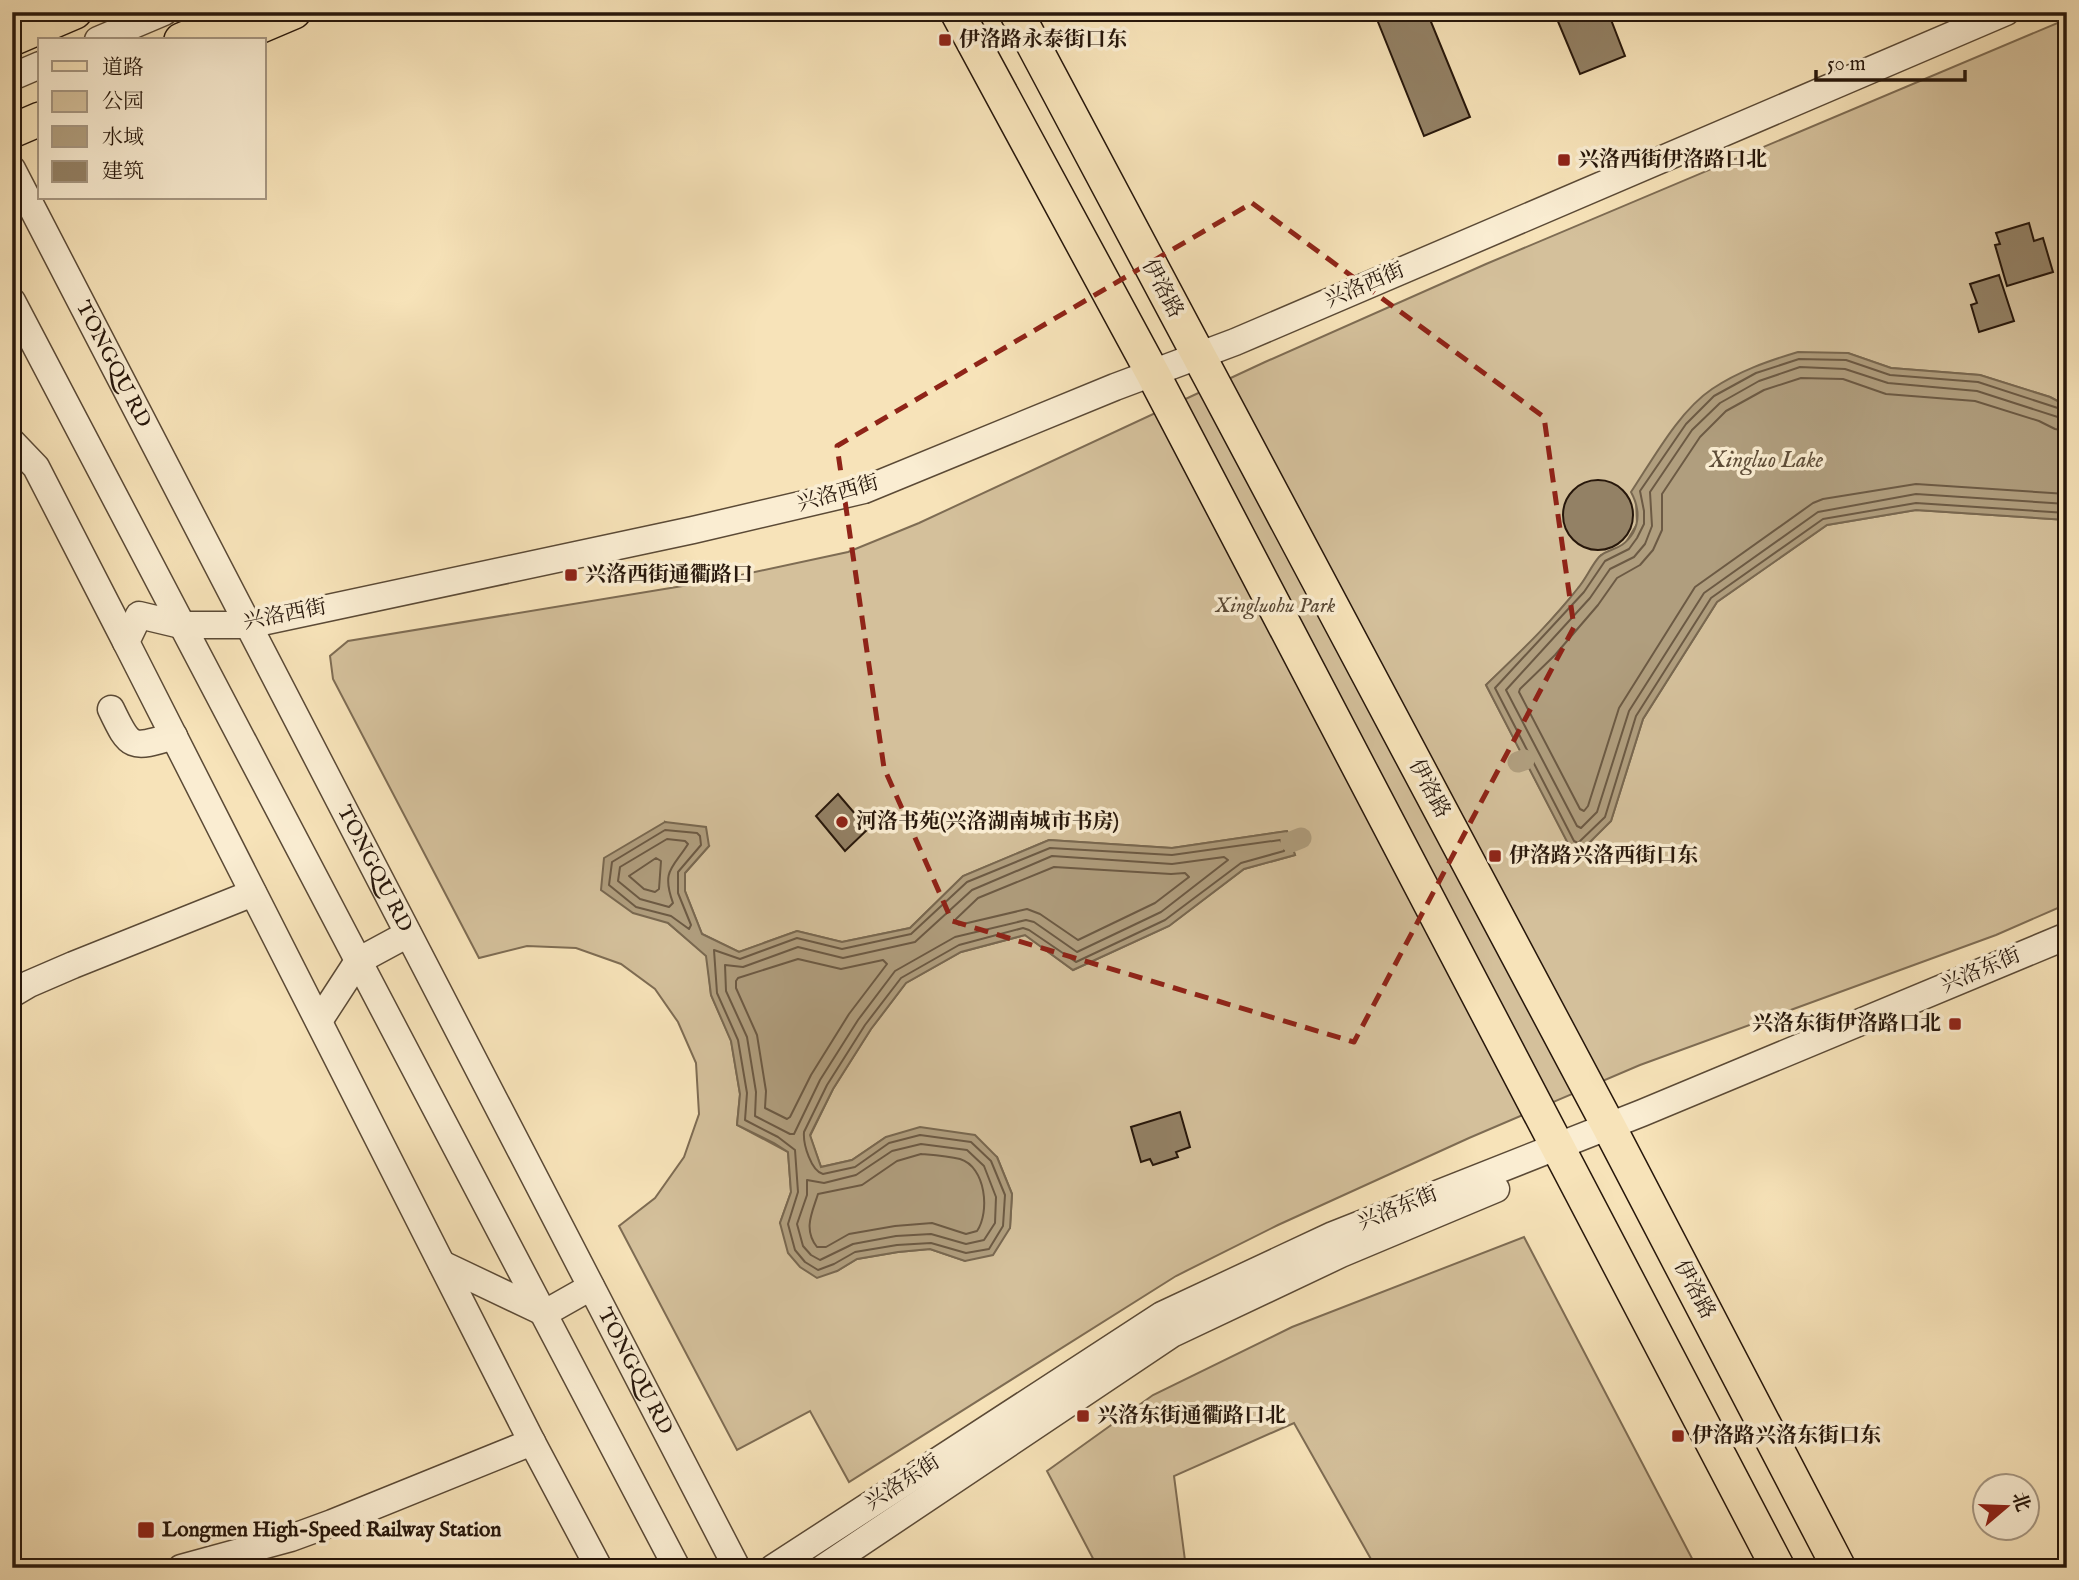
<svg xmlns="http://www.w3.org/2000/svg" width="2079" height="1580" font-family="'IM FELL English','Noto Serif SC',serif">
<rect width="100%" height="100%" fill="#f7e3b9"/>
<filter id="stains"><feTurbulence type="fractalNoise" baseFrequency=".00286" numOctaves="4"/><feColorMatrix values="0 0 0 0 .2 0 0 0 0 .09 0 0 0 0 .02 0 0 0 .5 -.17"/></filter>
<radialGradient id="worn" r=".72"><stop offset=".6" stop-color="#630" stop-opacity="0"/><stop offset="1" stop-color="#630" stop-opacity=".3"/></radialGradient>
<!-- green -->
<path fill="#d4c09b" stroke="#7e6c53" stroke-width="2" fill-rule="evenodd" d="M 2067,19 L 2067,406 L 2050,397 L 1980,375 L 1891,368 L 1848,353 L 1636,500 L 1637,524 L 1625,544 L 1614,551 L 1601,555 L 1579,588 L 1536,637 L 1486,685 L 1575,856 L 1611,821 L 1643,719 L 1717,602 L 1827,525 L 1916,510 L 2067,520 L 2067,904 L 1996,935 L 1640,1065 L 1469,1138 L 1278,1225 L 1176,1276 L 849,1482 L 810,1411 L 737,1450 L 619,1226 L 655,1198 L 684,1157 L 699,1114 L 696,1063 L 678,1022 L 655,989 L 621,964 L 576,948 L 527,946 L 479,958 L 333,679 L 330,656 L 348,641 L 713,581 L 848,552 L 919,523 L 1265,362 L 1486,264 ZM 665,822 L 709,846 L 685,873 L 685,891 L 702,934 L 739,952 L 797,931 L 842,942 L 910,928 L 963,876 L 1049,840 L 1172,848 L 1287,831 L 1295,855 L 1244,869 L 1169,926 L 1073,970 L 1025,935 L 961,952 L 906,983 L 871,1029 L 833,1089 L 810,1136 L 821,1167 L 852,1160 L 886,1137 L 997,1157 L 1012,1194 L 1010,1228 L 965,1261 L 930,1249 L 898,1252 L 857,1259 L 837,1271 L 780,1223 L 791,1192 L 788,1152 L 737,1125 L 740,1094 L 731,1040 L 711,995 L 707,956 L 668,923 Z
M 1524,1237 L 1697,1568 L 1376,1568 L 1294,1423 L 1174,1476 L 1186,1568 L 1098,1568 L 1047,1471 L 1153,1395 L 1292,1327 Z"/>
<!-- water -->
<path fill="#b09e7e" stroke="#796850" stroke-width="2" d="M 1798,352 L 1848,353 L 1891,368 L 1980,375 L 2050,397 L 2067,406 L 2067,520 L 1916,510 L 1827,525 L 1717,602 L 1643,719 L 1611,821 L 1575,857 L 1486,685 C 1518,654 1551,623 1578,588 C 1586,579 1591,566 1599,557 C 1609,547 1621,552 1633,533 C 1640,520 1638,505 1631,492 C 1653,459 1679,411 1712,389 C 1739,371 1768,361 1798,352 Z
M 665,822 L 706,827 L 709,846 L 685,873 L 685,891 L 702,934 L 739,952 L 797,931 L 842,942 L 910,928 L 963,876 L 1049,840 L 1172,848 L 1287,831 L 1295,855 L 1244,869 L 1169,926 L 1073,970 L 1025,935 L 961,952 L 906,983 L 871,1029 L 833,1089 L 810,1135 L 821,1167 L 852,1160 L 886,1137 L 920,1127 L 975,1135 L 997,1157 L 1012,1194 L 1010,1228 L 993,1255 L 965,1261 L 930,1249 L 898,1252 L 857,1259 L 837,1271 L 817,1278 L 800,1267 L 788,1253 L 780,1223 L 791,1192 L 788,1152 L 774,1143 L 737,1125 L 740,1094 L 731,1041 L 711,995 L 706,956 L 668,923 L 633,913 L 601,890 L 604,858 Z"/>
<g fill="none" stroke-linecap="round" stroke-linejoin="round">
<!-- shore -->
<path stroke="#6c5a44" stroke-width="2" d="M 2067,411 L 1978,382 L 1890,375 L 1846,360 L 1799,359 L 1756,373 L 1714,396 L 1686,424 L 1640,491 L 1644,511 L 1644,524 L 1637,538 L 1629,549 L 1605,561 L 1584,592 L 1495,688 L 1574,841 L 1578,843 L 1605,817 L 1636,716 L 1711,598 L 1823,519 L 1916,503 L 2067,513
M 2067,420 L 1977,391 L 1888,383 L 1845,369 L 1800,367 L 1759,381 L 1720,403 L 1692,430 L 1650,492 L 1652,526 L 1645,544 L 1634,557 L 1610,569 L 1590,598 L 1506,690 L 1577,826 L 1581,828 L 1597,812 L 1629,711 L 1704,593 L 1818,512 L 1916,494 L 2067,504
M 2067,431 L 2055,429 L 2039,421 L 1975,401 L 1886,394 L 1843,379 L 1801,378 L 1764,390 L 1726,411 L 1700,437 L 1662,494 L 1662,530 L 1653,550 L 1640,565 L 1617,578 L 1598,605 L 1555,655 L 1520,689 L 1519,692 L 1580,809 L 1584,811 L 1588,806 L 1619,708 L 1695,587 L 1813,503 L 1823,499 L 1916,484 L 2067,494
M 665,830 L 697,833 L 700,836 L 701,845 L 678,872 L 678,893 L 691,925 L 689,929 L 671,916 L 636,907 L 609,885 L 612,862 Z
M 667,839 L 685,841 L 688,844 C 673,868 661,870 673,903 L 669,907 L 640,899 L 618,881 L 620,867 Z
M 1280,840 L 1285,847 L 1284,851 L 1241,863 L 1165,920 L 1076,962 L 1029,930 L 1023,928 L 959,945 L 901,978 L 865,1025 L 827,1085 L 804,1132 C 803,1144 811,1171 823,1174 L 855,1167 L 889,1143 L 920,1135 L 971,1142 L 991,1161 L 1005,1195 L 1003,1226 L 989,1249 L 966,1253 L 931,1243 L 897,1245 L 855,1252 L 834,1264 L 818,1270 L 805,1262 L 795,1250 L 788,1224 L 798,1192 L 795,1150 L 778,1137 L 745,1120 L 747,1093 L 738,1040 L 717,993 L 714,950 L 740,959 L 797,938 L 842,949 L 911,934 L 967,882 L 1050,848 L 1172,855 Z
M 1052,856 L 1172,864 L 1224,857 L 1228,860 L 1161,912 L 1077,952 L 1034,922 L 1026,920 L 955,937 L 895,971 L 858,1020 L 820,1080 L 794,1134 L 790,1134 L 755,1116 L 756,1092 L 747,1037 L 726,991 L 725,965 L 743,967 L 798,947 L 843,958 L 915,942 L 972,890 Z
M 656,858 L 661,861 L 659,889 L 655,892 L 644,889 L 629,876 Z
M 1054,867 L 1171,874 L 1185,873 L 1189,877 L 1155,903 L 1078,940 L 1040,914 L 1027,909 L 959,925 L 956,923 L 956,919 L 978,898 Z
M 798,959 L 841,969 L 883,960 L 887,964 L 849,1014 L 811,1075 L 790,1117 L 787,1119 L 765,1108 L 766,1091 L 757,1035 L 736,988 L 736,981 L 738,978 Z
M 921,1144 L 967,1150 L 984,1166 L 996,1197 L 995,1223 L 984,1240 L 966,1244 L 931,1234 L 896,1236 L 853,1244 L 820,1260 L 811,1255 L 803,1246 L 797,1224 L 807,1195 L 807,1180 L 824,1183 L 856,1175 L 892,1151 Z
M 921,1154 C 933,1155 948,1156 960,1159 C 986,1167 990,1212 977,1231 L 966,1234 L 932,1223 L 895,1226 L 849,1234 L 826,1247 L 817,1247 C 803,1229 812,1213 818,1194 L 862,1185 L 897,1161 Z"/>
<!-- canal -->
<path stroke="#b09e7e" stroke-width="21" d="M 1518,762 L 1524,760
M 1291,842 L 1301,838"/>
</g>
<!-- building -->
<path fill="#938165" stroke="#27170b" stroke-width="2" d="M 1374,12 L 1427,12 L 1470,117 L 1424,136 Z
M 1554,12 L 1608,12 L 1625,56 L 1580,74 Z
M 2029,223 L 2034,241 L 2043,238 L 2053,272 L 2007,286 L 1995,245 L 2000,244 L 1996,233 Z
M 1999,275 L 2014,321 L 1979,332 L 1971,305 L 1977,303 L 1970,284 Z
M1563 515a35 35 0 1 1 70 0a35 35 0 1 1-70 0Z
M 838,794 L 868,829 L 845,851 L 816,816 Z
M 1180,1112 L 1190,1147 L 1176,1152 L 1178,1157 L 1153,1165 L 1150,1159 L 1141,1162 L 1131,1127 Z"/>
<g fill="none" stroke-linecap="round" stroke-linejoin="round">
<defs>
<g id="minor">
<path d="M 98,40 L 164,12"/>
<path d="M 12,77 L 40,65"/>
<path id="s1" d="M 12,169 L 737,1568"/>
<path d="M 12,301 L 677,1568"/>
<path d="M 12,442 L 36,467 L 126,642"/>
<path d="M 111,709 C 130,749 131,749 174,736"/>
<path d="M 12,994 L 29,984 L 73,965 L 253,893"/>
<path d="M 319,1021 L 358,961 L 408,934"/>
<path d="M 442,1264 L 545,1313"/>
<path d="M 545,1313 L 591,1287"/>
<path d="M 181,1568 L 291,1538 L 332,1523 L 532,1442"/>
<path d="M 599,1568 L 532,1442 L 126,642 L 139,615 L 181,625 L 248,625 L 693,530 L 864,490 L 1115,387 L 1235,342 L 2006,12"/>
<path d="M 773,1568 L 1162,1315 L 1333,1235 L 1642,1113 L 2067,936"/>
<path d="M 823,1568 L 1172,1334 L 1341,1254 L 1496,1189"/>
</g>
<path id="major" d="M 957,12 L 1153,374 L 1778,1568
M 1016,12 L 1608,1125 L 1839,1568
M 12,39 L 75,12
M 181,40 L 247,12
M 228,40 L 294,12
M 12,131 L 40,119"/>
</defs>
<!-- minor casing -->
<use href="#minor" stroke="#5b4a36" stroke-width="29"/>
<!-- major casing -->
<use href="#major" stroke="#27170b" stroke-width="36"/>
<!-- minor -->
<use href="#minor" stroke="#faedd2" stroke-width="26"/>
<!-- major -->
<use href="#major" stroke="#f7e3b9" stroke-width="33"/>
</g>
<!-- marked area -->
<path fill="none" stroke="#8f2418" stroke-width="5" stroke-dasharray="14 9" stroke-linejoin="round" d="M 1252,203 L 1544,417 L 1574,627 L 1354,1042 L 952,921 L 884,768 L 837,446 Z"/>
<!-- markers -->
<g fill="#8f2418" stroke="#faedd2" stroke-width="2.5">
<rect x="938" y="33" width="14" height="14" rx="3.5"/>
<rect x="1557" y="153" width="14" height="14" rx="3.5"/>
<rect x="564" y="568" width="14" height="14" rx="3.5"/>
<circle cx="842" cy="822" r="7"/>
<rect x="1488" y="849" width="14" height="14" rx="3.5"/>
<rect x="1948" y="1017" width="14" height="14" rx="3.5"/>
<rect x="1076" y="1409" width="14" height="14" rx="3.5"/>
<rect x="1671" y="1429" width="14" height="14" rx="3.5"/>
<rect x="137" y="1521" width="18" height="18" rx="3.5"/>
</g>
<g text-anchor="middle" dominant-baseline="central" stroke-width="7" stroke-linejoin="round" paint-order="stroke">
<!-- poi labels -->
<g font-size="21" font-weight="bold" fill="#27170b" stroke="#faedd2" text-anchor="start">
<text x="959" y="40">伊洛路永泰街口东</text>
<text x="1578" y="160">兴洛西街伊洛路口北</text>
<text x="585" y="575">兴洛西街通衢路口</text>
<text x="856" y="822">河洛书苑(兴洛湖南城市书房)</text>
<text x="1509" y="856">伊洛路兴洛西街口东</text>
<text x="1941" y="1024" text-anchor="end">兴洛东街伊洛路口北</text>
<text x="1097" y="1416">兴洛东街通衢路口北</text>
<text x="1692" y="1436">伊洛路兴洛东街口东</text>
<text x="162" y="1530">Longmen High-Speed Railway Station</text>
</g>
<!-- street labels -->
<g font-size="21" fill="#27170b" stroke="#faedd2">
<text transform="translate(1365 286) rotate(-23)">兴洛西街</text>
<text transform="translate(1162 289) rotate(62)">伊洛路</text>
<text stroke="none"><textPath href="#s1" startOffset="220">TONGQU RD</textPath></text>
<text transform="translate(838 494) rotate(-16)">兴洛西街</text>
<text transform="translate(285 615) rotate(-11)">兴洛西街</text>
<text transform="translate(1429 789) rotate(62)">伊洛路</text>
<text stroke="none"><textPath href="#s1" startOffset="788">TONGQU RD</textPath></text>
<text transform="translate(1981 971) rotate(-23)">兴洛东街</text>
<text transform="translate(1398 1209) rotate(-22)">兴洛东街</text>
<text transform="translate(1694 1290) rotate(62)">伊洛路</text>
<text stroke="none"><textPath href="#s1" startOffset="1354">TONGQU RD</textPath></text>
<text transform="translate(903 1483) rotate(-33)">兴洛东街</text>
</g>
<!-- park labels -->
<g font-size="21" font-style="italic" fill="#5b4a36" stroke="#faedd2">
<text x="1275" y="606">Xingluohu Park</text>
</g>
<!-- water labels -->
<g font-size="23" font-style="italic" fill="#5e4d39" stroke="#faedd2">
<text x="1766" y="460">Xingluo Lake</text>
</g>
</g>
<!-- margin -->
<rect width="2079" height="1580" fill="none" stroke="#f7e3b9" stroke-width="42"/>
<rect x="14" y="14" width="2051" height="1552" fill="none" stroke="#27170b" stroke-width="3.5"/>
<rect x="21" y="21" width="2037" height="1538" fill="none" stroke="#27170b" stroke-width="2"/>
<!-- legend -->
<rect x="38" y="38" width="228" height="161" fill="#faedd2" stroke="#a69782" stroke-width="2"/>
<rect x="52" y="61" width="35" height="10" fill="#f7e3b9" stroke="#a69782" stroke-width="2"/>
<text x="102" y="74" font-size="21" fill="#27170b">道路</text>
<rect x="52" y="91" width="35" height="21" fill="#d4c09b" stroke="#a69782" stroke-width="2"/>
<text x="102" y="108" font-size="21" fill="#27170b">公园</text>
<rect x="52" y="126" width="35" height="21" fill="#b09e7e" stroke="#a69782" stroke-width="2"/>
<text x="102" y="144" font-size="21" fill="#27170b">水域</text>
<rect x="52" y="161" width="35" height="21" fill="#938165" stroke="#a69782" stroke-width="2"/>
<text x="102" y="178" font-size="21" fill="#27170b">建筑</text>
<!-- north arrow -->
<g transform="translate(2006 1507) rotate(71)"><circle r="33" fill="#faedd2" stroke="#a69782" stroke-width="2"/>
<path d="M0-5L12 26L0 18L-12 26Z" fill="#8f2418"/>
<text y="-10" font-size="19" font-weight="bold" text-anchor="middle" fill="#27170b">北</text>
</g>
<!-- scale -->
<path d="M1816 70v10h149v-10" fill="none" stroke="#27170b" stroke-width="3.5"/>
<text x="1827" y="70" font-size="21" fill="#27170b" stroke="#faedd2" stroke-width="5" paint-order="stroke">50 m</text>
<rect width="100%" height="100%" filter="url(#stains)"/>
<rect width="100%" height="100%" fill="url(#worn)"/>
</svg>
